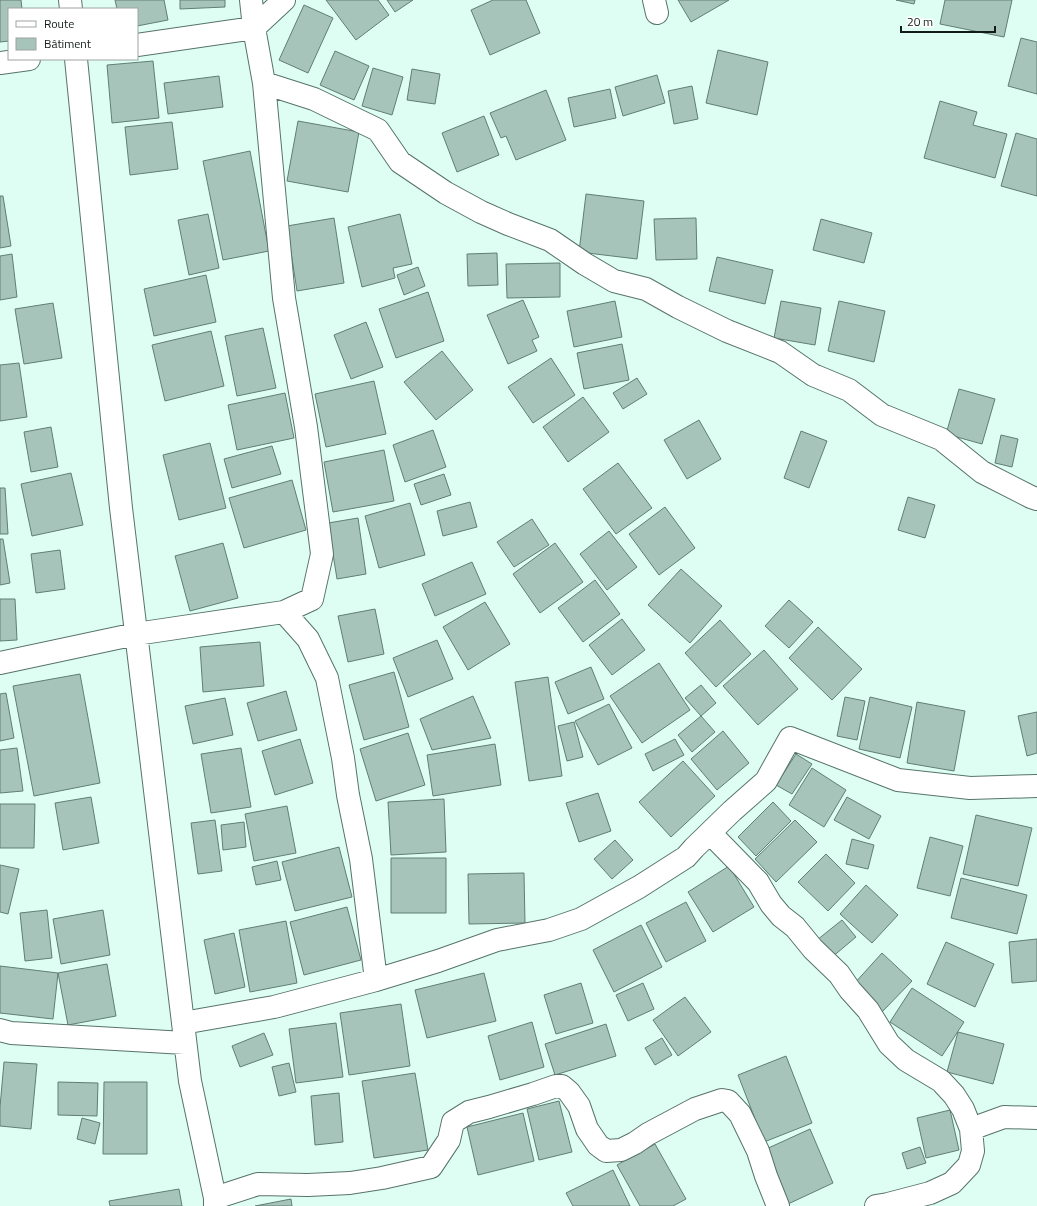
<svg xmlns="http://www.w3.org/2000/svg" width="1037" height="1206" font-family="'Titillium Web',sans-serif">
<rect width="100%" height="100%" fill="#defef3"/>
<!-- building -->
<path fill="#a6c4ba" stroke="#617e75" d="M 0,0 L 21,0 L 22,9 L 9,9 L 9,41 L 0,42 Z
M 115,0 L 164,0 L 168,20 L 137,26 L 137,9 L 117,9 Z
M 180,0 L 225,0 L 225,7 L 180,9 Z
M 326,0 L 378,0 L 389,15 L 356,40 Z
M 387,0 L 413,0 L 395,12 Z
M 493,0 L 526,0 L 540,33 L 490,55 L 471,10 Z
M 678,0 L 729,0 L 691,22 Z
M 896,0 L 915,0 L 914,4 Z
M 945,0 L 1012,0 L 1004,37 L 940,24 Z
M 304,5 L 333,18 L 308,73 L 279,60 Z
M 1021,38 L 1037,42 L 1037,94 L 1008,86 Z
M 718,50 L 768,62 L 757,115 L 706,103 Z
M 335,51 L 369,66 L 354,100 L 320,85 Z
M 153,61 L 159,118 L 112,123 L 107,65 Z
M 373,68 L 403,77 L 392,115 L 362,106 Z
M 412,69 L 440,74 L 435,104 L 407,100 Z
M 657,75 L 665,103 L 623,116 L 615,87 Z
M 219,76 L 223,107 L 168,114 L 164,83 Z
M 692,86 L 698,119 L 674,124 L 668,91 Z
M 610,89 L 616,118 L 574,127 L 568,98 Z
M 546,90 L 566,140 L 516,160 L 506,136 L 501,138 L 490,113 Z
M 940,101 L 977,112 L 973,125 L 1007,134 L 995,178 L 924,158 Z
M 484,116 L 499,155 L 457,172 L 442,133 Z
M 298,121 L 359,132 L 348,192 L 287,181 Z
M 172,122 L 178,169 L 130,175 L 125,127 Z
M 1016,133 L 1037,139 L 1037,196 L 1001,186 Z
M 250,151 L 269,251 L 223,260 L 203,161 Z
M 586,194 L 644,201 L 637,259 L 579,252 Z
M 0,196 L 3,196 L 11,246 L 0,248 Z
M 208,214 L 219,268 L 189,275 L 178,220 Z
M 400,214 L 412,264 L 393,268 L 395,278 L 362,287 L 348,227 Z
M 334,218 L 344,283 L 297,291 L 287,226 Z
M 696,218 L 697,259 L 656,260 L 654,219 Z
M 821,219 L 872,233 L 864,263 L 813,250 Z
M 497,253 L 498,285 L 468,286 L 467,254 Z
M 12,254 L 17,297 L 0,300 L 0,256 Z
M 717,257 L 773,270 L 765,304 L 709,291 Z
M 560,263 L 560,297 L 507,298 L 506,264 Z
M 418,267 L 425,286 L 404,295 L 397,275 Z
M 206,275 L 216,322 L 154,336 L 144,289 Z
M 428,292 L 444,341 L 396,358 L 379,309 Z
M 523,300 L 539,337 L 532,340 L 537,351 L 508,364 L 487,315 Z
M 615,301 L 622,337 L 574,347 L 567,311 Z
M 781,301 L 821,308 L 815,345 L 774,338 Z
M 839,301 L 885,311 L 874,362 L 828,351 Z
M 53,303 L 62,358 L 24,364 L 15,309 Z
M 366,322 L 383,367 L 351,379 L 334,335 Z
M 263,328 L 276,388 L 237,396 L 225,336 Z
M 211,331 L 224,386 L 165,401 L 152,345 Z
M 622,344 L 629,380 L 584,389 L 577,353 Z
M 442,351 L 473,390 L 436,420 L 404,382 Z
M 551,358 L 575,395 L 533,423 L 508,387 Z
M 19,363 L 27,417 L 0,421 L 0,365 Z
M 637,378 L 647,394 L 623,409 L 613,393 Z
M 374,381 L 386,434 L 326,447 L 315,394 Z
M 959,389 L 995,399 L 982,444 L 946,434 Z
M 285,393 L 294,438 L 237,450 L 228,405 Z
M 583,397 L 609,432 L 568,462 L 543,427 Z
M 699,420 L 721,459 L 687,479 L 664,440 Z
M 51,427 L 58,467 L 31,472 L 24,432 Z
M 433,430 L 446,467 L 405,482 L 393,445 Z
M 801,431 L 827,441 L 809,488 L 784,478 Z
M 1001,435 L 1018,439 L 1012,467 L 995,463 Z
M 210,443 L 226,508 L 179,520 L 163,455 Z
M 272,446 L 281,474 L 232,488 L 224,459 Z
M 384,450 L 394,501 L 333,512 L 324,462 Z
M 618,463 L 652,508 L 616,534 L 583,489 Z
M 71,473 L 83,525 L 32,536 L 21,484 Z
M 444,474 L 451,495 L 421,505 L 414,484 Z
M 292,480 L 306,530 L 244,548 L 229,498 Z
M 0,488 L 5,488 L 8,534 L 0,534 Z
M 908,497 L 935,505 L 925,538 L 898,530 Z
M 470,502 L 477,527 L 443,536 L 437,511 Z
M 410,503 L 425,555 L 379,568 L 365,516 Z
M 665,507 L 695,548 L 659,575 L 629,534 Z
M 358,518 L 366,574 L 337,579 L 328,523 Z
M 532,519 L 549,545 L 514,567 L 497,542 Z
M 609,531 L 637,567 L 607,590 L 580,554 Z
M 0,539 L 3,539 L 10,583 L 0,585 Z
M 223,543 L 238,598 L 190,611 L 175,556 Z
M 555,543 L 583,582 L 540,613 L 513,574 Z
M 60,550 L 65,589 L 36,593 L 31,554 Z
M 472,562 L 486,594 L 435,616 L 422,584 Z
M 681,569 L 722,606 L 690,643 L 648,605 Z
M 595,580 L 620,614 L 583,642 L 558,608 Z
M 0,599 L 15,599 L 17,640 L 0,641 Z
M 789,600 L 813,622 L 789,648 L 765,626 Z
M 485,602 L 510,644 L 468,670 L 443,627 Z
M 375,609 L 384,654 L 348,662 L 338,616 Z
M 622,619 L 645,650 L 612,675 L 589,645 Z
M 720,620 L 751,654 L 716,687 L 685,653 Z
M 818,627 L 862,669 L 832,700 L 789,658 Z
M 437,640 L 453,679 L 408,697 L 393,658 Z
M 260,642 L 264,686 L 203,692 L 200,647 Z
M 764,650 L 798,689 L 758,725 L 723,686 Z
M 659,663 L 690,710 L 642,743 L 610,696 Z
M 591,667 L 604,699 L 568,714 L 555,682 Z
M 394,672 L 409,727 L 364,740 L 349,685 Z
M 80,674 L 100,783 L 34,796 L 13,686 Z
M 548,677 L 562,776 L 529,781 L 515,682 Z
M 701,685 L 716,703 L 701,716 L 685,698 Z
M 286,691 L 297,730 L 258,741 L 247,703 Z
M 6,693 L 14,738 L 0,741 L 0,694 Z
M 473,696 L 491,738 L 432,750 L 420,719 Z
M 845,697 L 865,701 L 857,740 L 837,736 Z
M 870,697 L 912,707 L 900,758 L 859,749 Z
M 225,698 L 233,735 L 193,744 L 185,706 Z
M 917,702 L 965,711 L 954,771 L 907,763 Z
M 609,704 L 632,748 L 598,765 L 575,721 Z
M 1037,712 L 1037,753 L 1027,756 L 1018,716 Z
M 701,716 L 715,732 L 692,752 L 678,735 Z
M 574,722 L 583,757 L 567,761 L 558,726 Z
M 723,731 L 749,763 L 717,790 L 691,759 Z
M 408,733 L 425,785 L 376,801 L 360,749 Z
M 300,739 L 313,783 L 275,795 L 262,751 Z
M 675,739 L 684,755 L 653,771 L 645,754 Z
M 495,744 L 501,785 L 433,796 L 427,755 Z
M 17,748 L 23,791 L 0,793 L 0,750 Z
M 241,748 L 251,807 L 211,813 L 201,754 Z
M 796,754 L 812,764 L 792,794 L 776,785 Z
M 683,761 L 715,796 L 671,837 L 639,802 Z
M 812,768 L 846,790 L 824,827 L 789,805 Z
M 598,793 L 611,831 L 579,842 L 566,803 Z
M 91,797 L 99,843 L 63,850 L 55,803 Z
M 847,797 L 881,816 L 869,839 L 834,820 Z
M 444,799 L 446,852 L 391,855 L 388,802 Z
M 773,802 L 791,821 L 756,856 L 738,837 Z
M 0,804 L 35,804 L 34,848 L 0,848 Z
M 287,806 L 296,853 L 254,861 L 245,814 Z
M 976,815 L 1032,828 L 1018,886 L 963,874 Z
M 215,820 L 222,871 L 198,874 L 191,823 Z
M 795,820 L 817,842 L 776,882 L 755,859 Z
M 244,822 L 246,847 L 223,850 L 221,825 Z
M 930,837 L 963,846 L 950,896 L 917,888 Z
M 852,839 L 874,845 L 868,869 L 846,864 Z
M 615,840 L 633,860 L 612,879 L 594,859 Z
M 339,847 L 352,897 L 295,911 L 282,862 Z
M 826,854 L 855,883 L 828,911 L 798,882 Z
M 391,858 L 446,858 L 446,913 L 391,913 Z
M 277,861 L 281,880 L 256,885 L 252,867 Z
M 0,865 L 19,869 L 8,914 L 0,912 Z
M 729,866 L 754,907 L 713,932 L 688,892 Z
M 524,873 L 525,923 L 469,924 L 468,874 Z
M 961,878 L 1027,895 L 1017,934 L 951,918 Z
M 866,885 L 898,915 L 872,943 L 840,914 Z
M 686,902 L 706,941 L 666,962 L 646,923 Z
M 347,907 L 361,960 L 304,975 L 290,922 Z
M 47,910 L 52,958 L 25,961 L 20,913 Z
M 103,910 L 110,955 L 61,964 L 53,919 Z
M 842,920 L 856,937 L 831,958 L 817,940 Z
M 286,921 L 297,983 L 250,992 L 239,930 Z
M 641,925 L 662,967 L 614,992 L 593,950 Z
M 234,933 L 245,987 L 215,994 L 204,940 Z
M 1037,939 L 1037,981 L 1012,983 L 1009,942 Z
M 946,942 L 994,964 L 975,1007 L 927,984 Z
M 882,953 L 912,981 L 882,1012 L 853,985 Z
M 107,964 L 116,1016 L 68,1025 L 58,973 Z
M 0,966 L 58,973 L 53,1019 L 0,1013 Z
M 484,973 L 496,1021 L 427,1038 L 415,990 Z
M 581,983 L 593,1023 L 556,1034 L 544,995 Z
M 643,983 L 654,1009 L 628,1021 L 616,995 Z
M 912,988 L 964,1022 L 942,1056 L 890,1022 Z
M 685,997 L 711,1032 L 678,1056 L 653,1020 Z
M 401,1004 L 410,1066 L 349,1075 L 340,1013 Z
M 532,1022 L 544,1067 L 500,1080 L 488,1036 Z
M 336,1023 L 343,1077 L 296,1083 L 289,1029 Z
M 606,1024 L 616,1056 L 555,1075 L 545,1044 Z
M 958,1032 L 1004,1044 L 993,1084 L 947,1072 Z
M 264,1033 L 273,1055 L 240,1067 L 232,1046 Z
M 662,1038 L 672,1055 L 655,1065 L 645,1048 Z
M 786,1056 L 812,1123 L 764,1142 L 738,1075 Z
M 4,1062 L 37,1064 L 31,1129 L 0,1126 L 0,1107 Z
M 289,1063 L 296,1092 L 279,1096 L 272,1067 Z
M 415,1073 L 428,1150 L 374,1158 L 362,1081 Z
M 58,1082 L 98,1083 L 97,1116 L 58,1115 Z
M 104,1082 L 147,1082 L 147,1154 L 103,1154 Z
M 339,1093 L 343,1142 L 315,1145 L 311,1096 Z
M 559,1101 L 572,1152 L 539,1160 L 527,1109 Z
M 950,1110 L 959,1150 L 926,1158 L 917,1118 Z
M 523,1113 L 534,1161 L 478,1175 L 467,1127 Z
M 82,1118 L 100,1123 L 95,1144 L 77,1139 Z
M 810,1129 L 833,1183 L 788,1204 L 764,1150 Z
M 655,1144 L 686,1199 L 673,1206 L 640,1206 L 617,1165 Z
M 920,1147 L 926,1163 L 907,1169 L 902,1153 Z
M 613,1170 L 630,1206 L 573,1206 L 566,1193 Z
M 179,1189 L 182,1206 L 110,1206 L 109,1201 Z
M 291,1199 L 292,1206 L 255,1206 Z"/>
<g fill="none" stroke-linecap="round" stroke-linejoin="round">
<defs>
<path id="minor" d="M 70,0 L 71,9
M 654,0 L 657,13
M 137,45 L 254,28 L 251,0
M 76,59 L 121,508 L 190,1081 L 215,1198 L 215,1206
M 0,63 L 29,59
M 264,83 L 314,99 L 378,130 L 400,162 L 446,193 L 481,212 L 508,224 L 550,240 L 585,264 L 614,281 L 646,289 L 678,307 L 727,331 L 780,352 L 813,375 L 849,390 L 882,415 L 941,439 L 982,472 L 1031,497 L 1037,499
M 284,612 L 308,639 L 327,678 L 343,758 L 348,795 L 361,859 L 376,980
M 0,663 L 136,634 L 284,612 L 312,599 L 322,554 L 306,427 L 284,298 L 264,83 L 254,28 L 284,0
M 709,834 L 714,837 L 758,882 L 771,904 L 781,916 L 795,927 L 813,949 L 839,974 L 850,990 L 868,1010 L 889,1044 L 906,1060 L 941,1081 L 954,1095 L 963,1109 L 971,1129 L 973,1151 L 969,1165 L 952,1183 L 930,1193 L 888,1204 L 876,1206
M 183,1023 L 274,1007 L 376,980 L 438,961 L 497,940 L 549,930 L 581,919 L 639,887 L 686,857 L 694,848 L 732,811 L 766,781 L 790,738 L 898,780 L 970,788 L 1037,786
M 0,1030 L 11,1033 L 185,1043
M 971,1129 L 1004,1117 L 1037,1118
M 215,1198 L 258,1184 L 308,1185 L 350,1183 L 382,1178 L 431,1167 L 449,1140 L 453,1122 L 469,1112 L 489,1107 L 533,1094 L 556,1086 L 562,1086 L 569,1092 L 579,1106 L 587,1129 L 598,1145 L 606,1151 L 621,1150 L 635,1143 L 648,1134 L 695,1109 L 722,1100 L 728,1101 L 740,1114 L 758,1151 L 766,1176 L 778,1206"/>
</defs>
<!-- minor casing -->
<use href="#minor" stroke="#57736a" stroke-width="24"/>
<!-- minor -->
<use href="#minor" stroke="#fff" stroke-width="22"/>
</g>
<!-- legend -->
<rect x="8" y="8" width="130" height="52" fill="#ffffff" stroke="#a0a4a3"/>
<rect x="16" y="21" width="20" height="6" fill="#ffffff" stroke="#a0a4a3"/>
<text x="44" y="28" font-size="12" fill="#111c18">Route</text>
<rect x="16" y="38" width="20" height="12" fill="#a6c4ba" stroke="#a0a4a3"/>
<text x="44" y="48" font-size="12" fill="#111c18">Bâtiment</text>
<!-- scale -->
<path d="M901 26v6h94v-6" fill="none" stroke="#111c18" stroke-width="2"/>
<text x="907" y="26" font-size="12" fill="#111c18" stroke="#ffffff" stroke-width="3" paint-order="stroke">20 m</text>
</svg>
